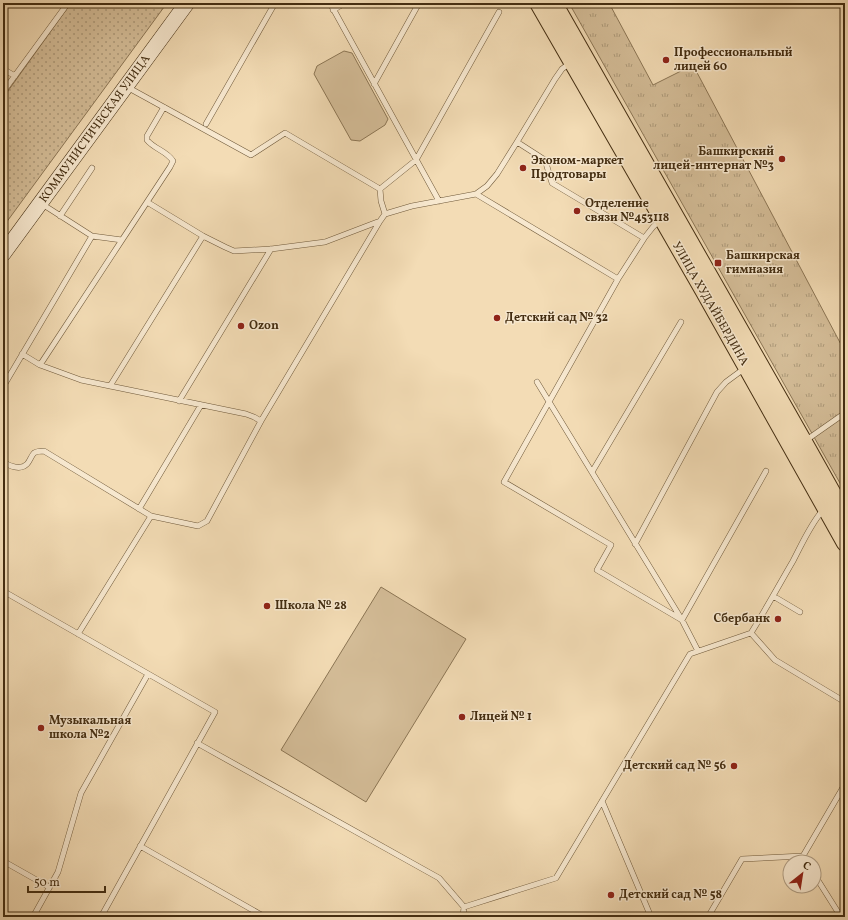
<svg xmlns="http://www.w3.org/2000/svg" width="848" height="920" font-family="Vollkorn,serif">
<defs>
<pattern id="grass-dots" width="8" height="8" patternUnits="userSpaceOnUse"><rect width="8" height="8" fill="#d5be99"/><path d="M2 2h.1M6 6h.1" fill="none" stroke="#ae9b7b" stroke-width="1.8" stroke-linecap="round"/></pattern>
<pattern id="park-tufts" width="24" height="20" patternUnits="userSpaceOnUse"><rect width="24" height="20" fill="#d5be99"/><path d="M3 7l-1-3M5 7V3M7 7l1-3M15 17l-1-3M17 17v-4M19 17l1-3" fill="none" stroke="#ae9b7b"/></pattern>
</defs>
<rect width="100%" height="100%" fill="#f3dcb5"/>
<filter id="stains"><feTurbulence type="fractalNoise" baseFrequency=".005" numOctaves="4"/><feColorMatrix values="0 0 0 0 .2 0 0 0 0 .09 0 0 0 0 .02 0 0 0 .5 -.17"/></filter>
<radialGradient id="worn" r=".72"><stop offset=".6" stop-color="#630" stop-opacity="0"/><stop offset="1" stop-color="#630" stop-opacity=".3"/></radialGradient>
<!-- grass -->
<path fill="url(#grass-dots)" stroke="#8c7655" d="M 71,3 L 167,3 L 3,227 L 3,98 Z"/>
<!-- park -->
<path fill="url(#park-tufts)" stroke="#8c7655" d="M 569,3 L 609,3 L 653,85 L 693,65 L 845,352 L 845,492 Z"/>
<!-- pitch -->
<path fill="#d5be99" stroke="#8c7655" d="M 344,51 L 352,53 L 388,119 L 385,125 L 360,141 L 351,140 L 314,74 L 317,66 Z
M 381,587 L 466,639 L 366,802 L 281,750 Z"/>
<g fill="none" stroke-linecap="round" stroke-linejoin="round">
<defs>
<path id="lane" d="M 330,3 L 439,201
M 333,10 L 345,3
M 3,69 L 15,76
M 374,84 L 419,3
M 127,87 L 251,155 L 285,133 L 380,189 L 381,201 L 385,214
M 3,92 L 68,3
M 206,124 L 275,3
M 517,142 L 545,160 L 552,183 L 644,238
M 380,189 L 416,160 L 499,12
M 476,194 L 618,279
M 147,202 L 170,167 L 173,161 C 167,151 154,149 147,140 L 147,136 L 164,107
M 42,204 L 92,236 L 122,240 L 147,202 L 203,236 L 225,247 L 234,251 L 271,249 L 325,242 L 380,221 L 385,214 L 412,206 L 476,194 L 487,186 L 497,174 L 517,142 L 555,79 L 562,69 L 570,63
M 60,216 L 92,168
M 660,220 L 653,227 L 645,237 L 618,279 L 504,482 L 611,545 L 597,570 L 682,620 L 698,651
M 22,354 L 40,365 L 81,380 L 246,414 L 254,417 L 261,421
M 40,365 L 122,240
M 537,382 L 682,620 L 766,471
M 110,386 L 203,236
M 3,387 L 92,236
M 179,401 L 271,249
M 805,441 L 845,413
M 3,462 C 10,466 20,471 27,464 C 30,461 31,456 34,453 C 37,451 41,451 44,451 L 151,516 L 198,526 L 207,521 L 261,421 L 380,221
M 592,472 L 681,322
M 139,509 L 201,405
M 635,544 L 717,392 L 726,382 L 745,368
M 3,591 L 215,712 L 101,917
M 773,596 L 800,612
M 751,633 L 775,660 L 845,702
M 78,634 L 151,516
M 197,743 L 439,878 L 464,907 L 463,917
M 602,801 L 651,917
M 140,846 L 265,917
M 803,856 L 845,784
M 3,861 L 49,887
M 814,874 L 841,917
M 464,907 L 556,878 L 690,654 L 751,633 C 766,609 779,585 793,561 C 802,544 810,525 823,510
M 33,917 L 58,872 L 81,793 L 148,674
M 708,917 L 742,859 L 803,856 L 806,862"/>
<path id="secondary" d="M 3,254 L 187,3"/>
<path id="primary" d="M 538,3 L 703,290 L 845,543
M 554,3 L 804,442 L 845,515"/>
</defs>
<!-- lane casing -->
<use href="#lane" stroke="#6f593a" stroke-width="6"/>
<!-- secondary casing -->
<use href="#secondary" stroke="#432d11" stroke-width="16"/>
<!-- primary casing -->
<use href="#primary" stroke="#432d11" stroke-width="18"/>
<!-- lane -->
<use href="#lane" stroke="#f7e8cf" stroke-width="5"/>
<!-- secondary -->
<use href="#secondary" stroke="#f7e8cf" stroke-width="15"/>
<!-- primary -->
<use href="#primary" stroke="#f3dcb5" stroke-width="16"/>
</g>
<!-- markers -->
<g fill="#8f2418" stroke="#f7e8cf" stroke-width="1.5">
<circle cx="666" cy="60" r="4"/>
<circle cx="782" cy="159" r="4"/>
<circle cx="523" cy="168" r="4"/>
<circle cx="577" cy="211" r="4"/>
<rect x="714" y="259" width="8" height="8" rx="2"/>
<circle cx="497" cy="318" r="4"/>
<circle cx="241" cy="326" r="4"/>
<circle cx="267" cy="606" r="4"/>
<circle cx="778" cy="619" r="4"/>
<circle cx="462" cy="717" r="4"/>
<circle cx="41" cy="728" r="4"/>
<circle cx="734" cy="766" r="4"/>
<circle cx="611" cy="895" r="4"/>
</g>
<g text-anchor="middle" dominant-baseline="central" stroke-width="3" stroke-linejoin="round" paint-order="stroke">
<!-- poi labels -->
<g font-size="12" font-weight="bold" fill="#432d11" stroke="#f7e8cf" text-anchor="start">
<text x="674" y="53">Профессиональный<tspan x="674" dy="14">лицей 60</tspan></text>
<text x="774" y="152" text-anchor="end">Башкирский<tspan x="774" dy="14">лицей-интернат №3</tspan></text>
<text x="531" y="161">Эконом-маркет<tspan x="531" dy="14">Продтовары</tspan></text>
<text x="585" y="204">Отделение<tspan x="585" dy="14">связи №453118</tspan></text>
<text x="726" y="256">Башкирская<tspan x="726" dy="14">гимназия</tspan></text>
<text x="505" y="318">Детский сад № 32</text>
<text x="249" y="326">Ozon</text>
<text x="275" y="606">Школа № 28</text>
<text x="770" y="619" text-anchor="end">Сбербанк</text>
<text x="470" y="717">Лицей № 1</text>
<text x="49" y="721">Музыкальная<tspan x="49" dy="14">школа №2</tspan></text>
<text x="726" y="766" text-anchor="end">Детский сад № 56</text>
<text x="619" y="895">Детский сад № 58</text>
</g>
<!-- street labels -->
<g font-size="12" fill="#432d11" stroke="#f7e8cf">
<text transform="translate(95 129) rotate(-54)">КОММУНИСТИЧЕСКАЯ УЛИЦА</text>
<text transform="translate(710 304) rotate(60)">УЛИЦА ХУДАЙБЕРДИНА</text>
</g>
</g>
<!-- margin -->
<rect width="848" height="920" fill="none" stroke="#f3dcb5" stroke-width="16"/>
<rect x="4" y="4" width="840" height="912" fill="none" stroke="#432d11" stroke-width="2"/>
<rect x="8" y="8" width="832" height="904" fill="none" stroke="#432d11"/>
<!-- north arrow -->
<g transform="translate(802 874) rotate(30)"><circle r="19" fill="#f7e8cf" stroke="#af9d83"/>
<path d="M0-3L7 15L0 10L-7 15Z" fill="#8f2418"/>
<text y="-6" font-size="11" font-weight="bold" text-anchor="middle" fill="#432d11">С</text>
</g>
<!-- scale -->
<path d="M28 886v6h77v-6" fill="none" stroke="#432d11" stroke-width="2"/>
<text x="34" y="886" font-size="12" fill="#432d11" stroke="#f7e8cf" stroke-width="3" paint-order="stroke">50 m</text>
<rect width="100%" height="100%" filter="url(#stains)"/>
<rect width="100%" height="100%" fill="url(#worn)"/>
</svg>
